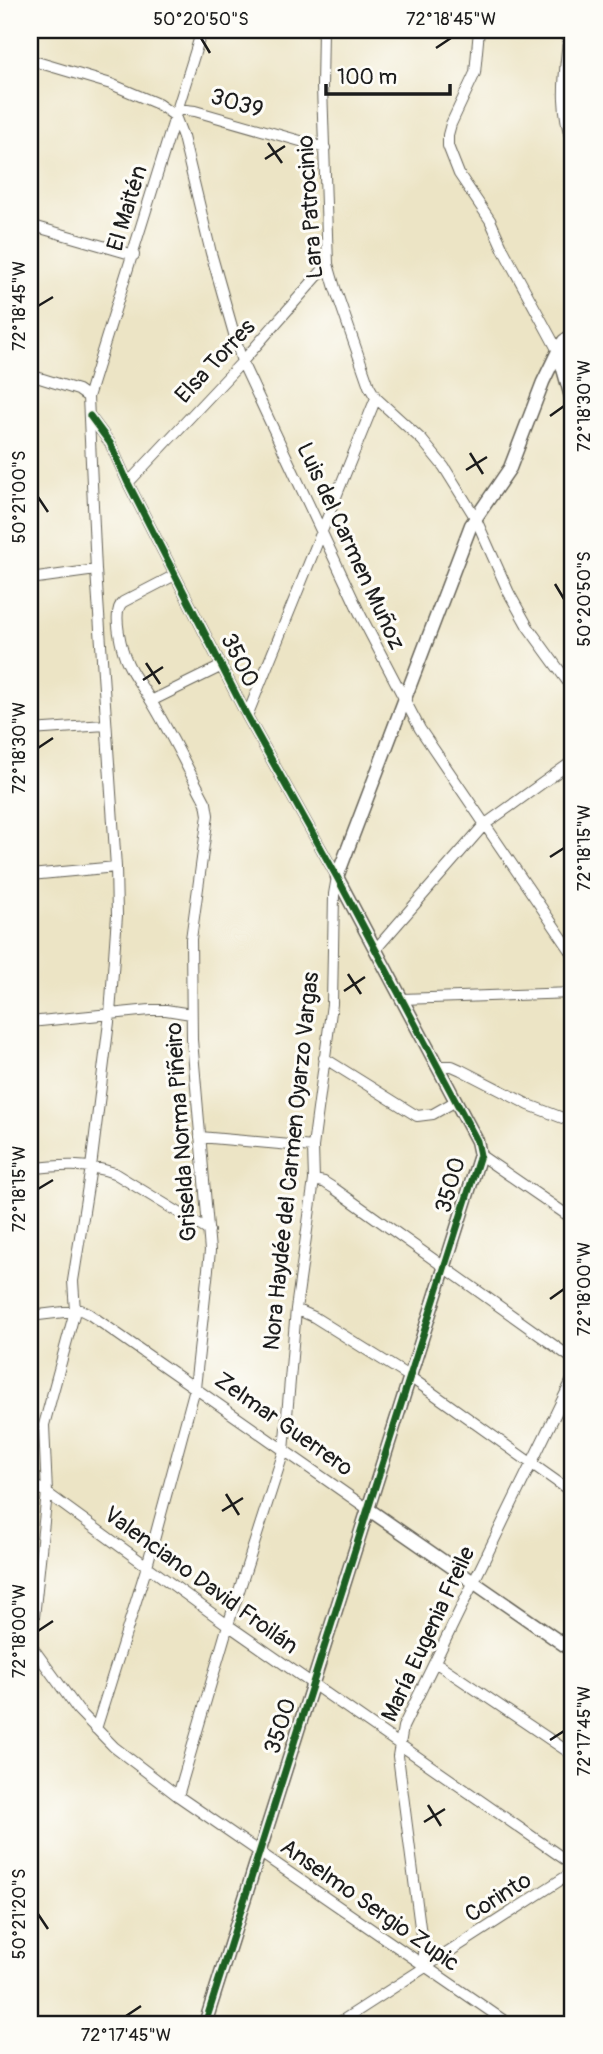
<svg xmlns="http://www.w3.org/2000/svg" width="603" height="2054" font-family="Pangolin,sans-serif">
<rect width="100%" height="100%" fill="#fdfcf7"/>
<filter id="ink" filterUnits="userSpaceOnUse"><feTurbulence type="fractalNoise" baseFrequency=".0143" numOctaves="2"/><feDisplacementMap in="SourceGraphic" scale="14" xChannelSelector="R" yChannelSelector="G"/><feConvolveMatrix kernelMatrix="1 2 1 2 8 2 1 2 1" color-interpolation-filters="sRGB"/></filter>
<filter id="wash" filterUnits="userSpaceOnUse"><feTurbulence type="fractalNoise" baseFrequency=".00686" numOctaves="4" result="noise"/><feDisplacementMap in="SourceGraphic" scale="28" xChannelSelector="R" yChannelSelector="G"/><feGaussianBlur stdDeviation="1.57" result="paint"/><feColorMatrix in="noise" values="0 0 0 0 0 0 0 0 0 0 0 0 0 0 0 0 0 1.4 0 .05"/><feComposite in="paint" operator="in"/></filter>
<g filter="url(#wash)">
<rect width="100%" height="100%" fill="#ece4c5"/>
</g>
<g filter="url(#ink)">
<g fill="none" stroke-linecap="round" stroke-linejoin="round">
<defs>
<path id="minor" d="M 323,30 L 322,87 L 328,264 L 335,288 L 369,386 L 376,398 L 422,440 L 444,467 L 475,517 L 509,593 L 528,627 L 573,689
M 479,30 L 475,73 L 451,124 L 448,135 L 448,146 L 459,174 L 490,220 L 504,251 L 558,351
M 569,30 C 565,75 558,102 573,146
M 30,37 L 32,30
M 30,60 L 111,84 L 158,104 L 175,116 L 183,137 L 211,253 L 242,362 L 361,616 L 420,729 L 573,954
M 177,109 L 195,111 L 325,148
M 30,225 L 134,255
M 558,351 L 563,340 L 573,333
M 30,375 L 78,390 L 88,397
M 90,416 L 110,443 L 128,483 L 247,716 L 337,877 L 334,894 L 332,1004 L 313,1147 L 314,1180 L 296,1309 L 284,1451 L 228,1625 L 178,1796
M 128,483 L 242,362 L 328,264
M 30,579 L 96,570
M 151,701 L 222,666
M 247,716 L 376,398
M 30,730 L 106,725
M 30,875 L 116,867
M 375,950 L 484,825 L 573,761
M 402,999 L 573,993
M 30,1022 L 150,1010 L 166,1010 L 191,1014
M 324,1058 L 417,1116 L 433,1114 L 456,1101
M 438,1066 L 452,1066 L 461,1070 L 529,1105 L 573,1122
M 200,1137 L 313,1147
M 480,1155 L 573,1219
M 30,1169 C 59,1165 86,1163 114,1173 L 209,1231
M 314,1180 L 324,1182 L 335,1189 L 573,1359
M 296,1309 L 314,1317 L 410,1377 L 573,1493
M 30,1316 L 81,1310 L 89,1314 L 368,1509
M 30,1483 L 47,1493 L 225,1623 L 573,1865
M 30,1644 L 78,1710 L 114,1747 L 178,1796 L 509,2024
M 31,1646 L 47,1493 L 44,1425 L 75,1311 L 73,1281 L 91,1167 L 110,1014 L 117,915 L 116,867 L 96,570 L 88,397 L 202,30
M 435,1662 L 573,1755
M 96,1729 L 147,1566 L 195,1388 L 210,1251 L 192,1040 L 191,939 L 208,815 L 206,803 C 188,769 171,734 151,701 C 144,689 134,677 128,664 C 122,652 111,611 123,602 L 175,575
M 425,1966 L 398,1756 L 403,1727 L 573,1378
M 337,2024 L 573,1872
M 571,2024 L 573,2023"/>
<path id="tertiary" d="M 558,351 L 573,404
M 368,1509 L 573,1651
M 205,2024 L 480,1155 L 477,1141 L 337,877 L 471,525 L 510,468 L 543,382 L 558,351"/>
</defs>
<!-- minor casing -->
<use href="#minor" stroke="#656257" stroke-width="12"/>
<!-- tertiary casing -->
<use href="#tertiary" stroke="#656257" stroke-width="15"/>
<!-- minor -->
<use href="#minor" stroke="#fff" stroke-width="10"/>
<!-- tertiary -->
<use href="#tertiary" stroke="#fff" stroke-width="12"/>
<defs>
<path id="cycleway" d="M 90,416 L 110,443 L 128,483 L 247,716 L 337,877 L 477,1141 L 480,1155 L 205,2024"/>
</defs>
<!-- cycleway casing -->
<use href="#cycleway" stroke="#fdfcf7" stroke-width="11"/>
<!-- cycleway -->
<use href="#cycleway" stroke="#1b5e20" stroke-width="7"/>
</g>
</g>
<!-- ticks -->
<path fill="none" stroke="#1c1c1c" stroke-width="2.5" d="M 201,38 L 210,53M 436,48 L 451,38M 268,143 L 282,163M 265,159 L 285,146M 38,306 L 53,297M 550,416 L 564,406M 470,453 L 483,474M 466,470 L 487,457M 38,497 L 48,512M 555,584 L 564,599M 146,663 L 160,684M 143,680 L 163,667M 38,748 L 53,738M 550,857 L 564,848M 348,974 L 361,994M 344,991 L 365,977M 38,1189 L 53,1180M 550,1299 L 564,1289M 226,1494 L 239,1515M 222,1511 L 243,1498M 38,1631 L 53,1621M 550,1740 L 564,1731M 428,1805 L 441,1826M 424,1822 L 445,1809M 38,1914 L 48,1929M 126,2016 L 141,2006"/>
<g text-anchor="middle" dominant-baseline="central" stroke-width="6" stroke-linejoin="round" paint-order="stroke">
<!-- street labels -->
<g font-size="23" fill="#1c1c1c" stroke="#fdfcf7">
<text transform="translate(237 103) rotate(16)">3039</text>
<text transform="translate(310 207) rotate(-94)">Lara Patrocinio</text>
<text transform="translate(127 208) rotate(-73)">El Maitén</text>
<text transform="translate(215 361) rotate(-47)">Elsa Torres</text>
<text transform="translate(351 546) rotate(65)">Luis del Carmen Muñoz</text>
<text transform="translate(240 660) rotate(63)">3500</text>
<text transform="translate(181 1132) rotate(-94)">Griselda Norma Piñeiro</text>
<text transform="translate(291 1161) rotate(-84)">Nora Haydée del Carmen Oyarzo Vargas</text>
<text transform="translate(450 1185) rotate(-74)">3500</text>
<text transform="translate(284 1424) rotate(35)">Zelmar Guerrero</text>
<text transform="translate(201 1580) rotate(36)">Valenciano David Froilán</text>
<text transform="translate(428 1634) rotate(-65)">María Eugenia Freile</text>
<text transform="translate(280 1726) rotate(-72)">3500</text>
<text transform="translate(498 1897) rotate(-32)">Corinto</text>
<text transform="translate(370 1905) rotate(35)">Anselmo Sergio Zupic</text>
</g>
</g>
<!-- margin -->
<rect width="603" height="2054" fill="none" stroke="#fdfcf7" stroke-width="77"/>
<!-- scale -->
<path d="M326 84v10h124v-10" fill="none" stroke="#1c1c1c" stroke-width="3.5"/>
<text x="337" y="84" font-size="21" fill="#1c1c1c" stroke="#fdfcf7" stroke-width="5" paint-order="stroke">100 m</text>
<rect x="38" y="38" width="526" height="1978" fill="none" stroke="#1c1c1c" stroke-width="2.5"/>
<g font-size="18" text-anchor="middle" fill="#1c1c1c">
<text x="201" y="25">50°20'50"S</text>
<text x="451" y="25">72°18'45"W</text>
<text transform="translate(19 306) rotate(-90)" y="6">72°18'45"W</text>
<text transform="translate(584 406) rotate(-90)" y="6">72°18'30"W</text>
<text transform="translate(19 497) rotate(-90)" y="6">50°21'00"S</text>
<text transform="translate(584 599) rotate(-90)" y="6">50°20'50"S</text>
<text transform="translate(19 748) rotate(-90)" y="6">72°18'30"W</text>
<text transform="translate(584 848) rotate(-90)" y="6">72°18'15"W</text>
<text transform="translate(19 1189) rotate(-90)" y="6">72°18'15"W</text>
<text transform="translate(584 1289) rotate(-90)" y="6">72°18'00"W</text>
<text transform="translate(19 1631) rotate(-90)" y="6">72°18'00"W</text>
<text transform="translate(584 1731) rotate(-90)" y="6">72°17'45"W</text>
<text transform="translate(19 1914) rotate(-90)" y="6">50°21'20"S</text>
<text x="126" y="2041">72°17'45"W</text>
</g>
</svg>
